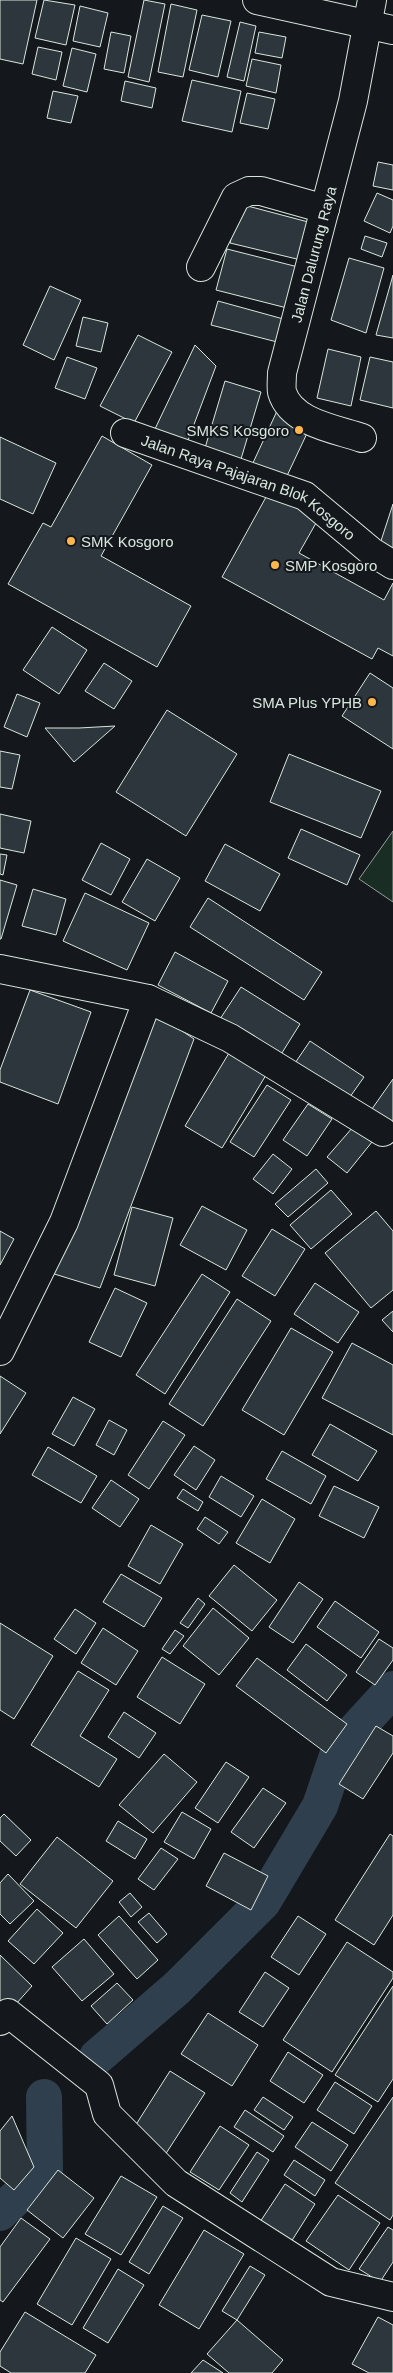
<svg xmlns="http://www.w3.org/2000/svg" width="393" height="2373" font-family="Arial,sans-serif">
<rect width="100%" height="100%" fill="#14181c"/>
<!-- green -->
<path fill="#1a2d24" stroke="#939e99" d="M 393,831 L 393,902 L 359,879 Z"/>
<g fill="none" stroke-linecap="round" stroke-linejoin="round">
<!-- canal -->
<path stroke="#2f3f4d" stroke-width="36" d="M 97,2057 L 177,1988 L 263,1902 L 320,1806 L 340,1747 L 393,1689
M 0,2213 L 45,2170 L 44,2097"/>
</g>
<!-- building -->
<path fill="#2c363c" stroke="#d8e6dc" d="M 0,0 L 37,0 L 23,64 L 0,59 Z
M 44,0 L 75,5 L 66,45 L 35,38 Z
M 144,0 L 165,4 L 149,82 L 128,77 Z
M 171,4 L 197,10 L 183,77 L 158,72 Z
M 80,6 L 108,13 L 100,47 L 73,41 Z
M 202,15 L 231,21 L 218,77 L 189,70 Z
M 240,22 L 256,26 L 244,81 L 227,77 Z
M 111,32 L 131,36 L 124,73 L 104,69 Z
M 259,32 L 286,37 L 282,58 L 255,53 Z
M 38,47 L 62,52 L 56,80 L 32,74 Z
M 72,48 L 96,54 L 87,92 L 63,86 Z
M 252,59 L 281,65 L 276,93 L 246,86 Z
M 192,80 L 241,91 L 232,132 L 182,121 Z
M 125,81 L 156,88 L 152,108 L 121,101 Z
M 53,91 L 78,96 L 71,123 L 47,118 Z
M 247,93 L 275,99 L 268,129 L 240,123 Z
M 378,162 L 393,165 L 393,190 L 373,186 Z
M 377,193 L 393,200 L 393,226 L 390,233 L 364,221 Z
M 240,204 L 312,223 L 301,260 L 230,243 Z
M 365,236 L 387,243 L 382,257 L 361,249 Z
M 227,249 L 302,268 L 291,309 L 216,290 Z
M 349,258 L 384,268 L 366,333 L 331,320 Z
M 393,275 L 393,338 L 376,335 Z
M 50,286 L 81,300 L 54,360 L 23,345 Z
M 218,301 L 287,320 L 281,343 L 211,325 Z
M 83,317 L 108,323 L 101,352 L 76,346 Z
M 138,335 L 172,352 L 134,423 L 100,406 Z
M 195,345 L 216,366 L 187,443 L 154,431 Z
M 328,349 L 361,357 L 351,406 L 317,398 Z
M 67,357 L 97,368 L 85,399 L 55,388 Z
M 370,357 L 393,362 L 393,408 L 360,400 Z
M 225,381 L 261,392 L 238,469 L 202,458 Z
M 277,411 L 310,427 L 285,480 L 252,465 Z
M 102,436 L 152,465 L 101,556 L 191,606 L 157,667 L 8,584 L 43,523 L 51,527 Z
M 0,437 L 56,463 L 33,514 L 0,499 Z
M 271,488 L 320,516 L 299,553 L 384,600 L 393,583 L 393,656 L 378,648 L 372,659 L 222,577 Z
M 393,504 L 393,554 L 379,547 Z
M 52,627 L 87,650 L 59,694 L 23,670 Z
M 104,663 L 132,681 L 114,709 L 85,691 Z
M 370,673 L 393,688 L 393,749 L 342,716 Z
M 17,694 L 40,703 L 27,737 L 4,727 Z
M 167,710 L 237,754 L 186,836 L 116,792 Z
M 115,726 L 74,762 L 45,728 L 79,728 Z
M 0,751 L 20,755 L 12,789 L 0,787 Z
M 289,754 L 381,791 L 361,838 L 270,802 Z
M 0,814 L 31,821 L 24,853 L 0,848 Z
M 301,829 L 360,855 L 347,885 L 288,858 Z
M 101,843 L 130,859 L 111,895 L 82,880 Z
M 225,844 L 280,874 L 260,911 L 205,881 Z
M 0,854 L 7,855 L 3,875 L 0,874 Z
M 147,859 L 180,878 L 155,921 L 122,902 Z
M 0,880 L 17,885 L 1,939 L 0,939 Z
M 33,889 L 66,899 L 56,935 L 22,926 Z
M 85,893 L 149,923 L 127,970 L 63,941 Z
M 208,898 L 322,972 L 304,1000 L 190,927 Z
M 175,952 L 228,981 L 211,1013 L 158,985 Z
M 241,987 L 300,1024 L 280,1056 L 220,1019 Z
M 30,990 L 91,1012 L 58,1104 L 0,1082 L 0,1070 Z
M 147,1007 L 194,1039 L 100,1288 L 51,1273 Z
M 310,1041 L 364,1077 L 345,1104 L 291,1069 Z
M 229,1053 L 266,1075 L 222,1148 L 185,1126 Z
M 393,1079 L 393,1134 L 367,1116 Z
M 267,1085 L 291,1100 L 254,1157 L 230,1142 Z
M 308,1104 L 332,1119 L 307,1156 L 283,1140 Z
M 353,1127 L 372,1142 L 347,1173 L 327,1157 Z
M 273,1154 L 292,1169 L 273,1194 L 253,1179 Z
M 316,1169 L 328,1183 L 288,1217 L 275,1204 Z
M 331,1190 L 352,1214 L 311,1249 L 290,1225 Z
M 202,1206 L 247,1230 L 226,1270 L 180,1245 Z
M 132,1207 L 173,1218 L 155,1286 L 114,1275 Z
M 376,1211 L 393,1231 L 393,1290 L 371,1308 L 325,1253 Z
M 272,1229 L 305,1249 L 275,1296 L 242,1276 Z
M 0,1231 L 14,1239 L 0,1265 Z
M 202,1274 L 230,1292 L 165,1394 L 136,1375 Z
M 315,1283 L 359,1312 L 338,1343 L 294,1314 Z
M 115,1288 L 147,1303 L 121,1357 L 89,1342 Z
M 237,1299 L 271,1321 L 203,1426 L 169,1404 Z
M 393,1311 L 393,1332 L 382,1320 Z
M 291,1328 L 333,1352 L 284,1435 L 242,1410 Z
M 352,1343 L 393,1365 L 393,1435 L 322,1398 Z
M 0,1376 L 26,1393 L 0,1434 Z
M 73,1397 L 95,1409 L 74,1446 L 52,1434 Z
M 109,1420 L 127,1430 L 114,1455 L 96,1445 Z
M 163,1421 L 185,1435 L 149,1489 L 128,1475 Z
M 330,1424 L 377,1451 L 358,1481 L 312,1455 Z
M 194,1446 L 215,1460 L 196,1490 L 174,1475 Z
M 48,1447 L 97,1476 L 81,1503 L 32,1475 Z
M 282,1451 L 326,1476 L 311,1504 L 266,1479 Z
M 221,1476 L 254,1496 L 241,1517 L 209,1497 Z
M 111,1480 L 139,1499 L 120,1527 L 92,1508 Z
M 334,1486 L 379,1507 L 364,1538 L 319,1516 Z
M 183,1489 L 203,1502 L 198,1511 L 177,1498 Z
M 262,1499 L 295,1519 L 270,1563 L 236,1543 Z
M 205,1517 L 228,1532 L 219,1544 L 197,1529 Z
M 151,1525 L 183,1544 L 160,1584 L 128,1566 Z
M 234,1565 L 277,1600 L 252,1631 L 209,1596 Z
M 121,1574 L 162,1598 L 144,1627 L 103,1602 Z
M 299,1582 L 323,1599 L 293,1643 L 269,1627 Z
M 198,1598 L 205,1604 L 188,1628 L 180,1623 Z
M 335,1601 L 379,1632 L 361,1658 L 317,1627 Z
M 213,1608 L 249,1638 L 219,1675 L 183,1646 Z
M 75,1609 L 96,1623 L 76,1654 L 54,1639 Z
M 0,1623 L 53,1656 L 14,1719 L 0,1710 Z
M 103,1628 L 138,1651 L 116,1685 L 81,1663 Z
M 175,1630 L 184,1636 L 170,1654 L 162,1649 Z
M 379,1639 L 393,1648 L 393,1660 L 375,1685 L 356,1672 Z
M 306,1644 L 347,1675 L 327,1701 L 287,1670 Z
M 162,1657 L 205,1684 L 180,1724 L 137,1697 Z
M 257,1658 L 347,1724 L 326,1753 L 236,1686 Z
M 78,1671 L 109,1690 L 80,1736 L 117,1759 L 99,1787 L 31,1745 Z
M 124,1712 L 156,1733 L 139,1758 L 108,1737 Z
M 376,1726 L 393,1736 L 393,1753 L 363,1799 L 339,1784 Z
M 164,1754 L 197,1782 L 153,1833 L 119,1805 Z
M 226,1762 L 249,1777 L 218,1823 L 195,1808 Z
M 263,1788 L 286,1803 L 254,1848 L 231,1832 Z
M 182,1812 L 211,1829 L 194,1859 L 164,1842 Z
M 4,1814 L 31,1840 L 16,1856 L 0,1841 L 0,1818 Z
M 118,1821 L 147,1839 L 135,1859 L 106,1841 Z
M 390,1834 L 393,1836 L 393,1915 L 374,1945 L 335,1920 Z
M 57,1837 L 113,1881 L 76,1928 L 20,1884 Z
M 161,1848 L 178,1859 L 154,1890 L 138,1879 Z
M 224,1853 L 268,1876 L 251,1910 L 206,1886 Z
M 8,1874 L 34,1901 L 10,1924 L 0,1914 L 0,1883 Z
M 130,1893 L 142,1907 L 131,1917 L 119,1902 Z
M 37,1909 L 63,1933 L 34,1964 L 8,1941 Z
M 149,1913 L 167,1934 L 157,1943 L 138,1922 Z
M 119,1916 L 158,1960 L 137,1979 L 98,1935 Z
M 298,1916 L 326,1934 L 299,1975 L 271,1957 Z
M 84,1939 L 114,1974 L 82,2001 L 52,1967 Z
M 347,1942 L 393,1972 L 393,1978 L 332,2072 L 283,2040 Z
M 0,1955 L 32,1986 L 8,2013 L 0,2006 Z
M 265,1972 L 289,1988 L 263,2027 L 239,2012 Z
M 117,1983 L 133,2000 L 107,2024 L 91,2006 Z
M 393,1986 L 393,2079 L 378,2102 L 335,2075 Z
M 208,2013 L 258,2045 L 232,2086 L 181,2054 Z
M 288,2052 L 323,2075 L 304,2103 L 270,2081 Z
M 170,2071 L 205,2093 L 165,2155 L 130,2134 Z
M 335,2082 L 372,2106 L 354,2134 L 317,2110 Z
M 263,2097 L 293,2117 L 284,2130 L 254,2110 Z
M 393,2097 L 393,2215 L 390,2220 L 335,2183 Z
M 245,2110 L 284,2136 L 273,2152 L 234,2127 Z
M 12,2116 L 34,2167 L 14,2190 L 0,2178 L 0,2131 Z
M 312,2122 L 348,2145 L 331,2171 L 295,2147 Z
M 220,2126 L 249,2145 L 219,2190 L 190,2172 Z
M 257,2152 L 269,2160 L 242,2202 L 230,2193 Z
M 294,2160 L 325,2180 L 315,2196 L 284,2175 Z
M 58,2170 L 94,2198 L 63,2238 L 27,2210 Z
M 121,2176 L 157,2197 L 121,2255 L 85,2234 Z
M 285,2184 L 315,2204 L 291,2242 L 260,2222 Z
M 338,2195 L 380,2223 L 349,2270 L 306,2241 Z
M 163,2206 L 183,2218 L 149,2274 L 129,2262 Z
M 21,2218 L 50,2239 L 3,2302 L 0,2300 L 0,2247 Z
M 388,2227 L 393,2230 L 393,2262 L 380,2282 L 359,2269 Z
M 204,2230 L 244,2254 L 199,2329 L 159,2305 Z
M 76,2238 L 111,2259 L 72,2325 L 37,2304 Z
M 250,2266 L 265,2275 L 237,2320 L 222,2311 Z
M 118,2269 L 144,2285 L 108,2343 L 83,2328 Z
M 25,2312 L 96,2355 L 85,2373 L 11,2373 L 0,2366 L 0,2352 Z
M 378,2317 L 393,2325 L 393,2373 L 369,2373 L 352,2364 Z
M 237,2320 L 283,2360 L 272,2373 L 229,2373 L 207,2354 Z
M 203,2360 L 223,2373 L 191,2373 Z"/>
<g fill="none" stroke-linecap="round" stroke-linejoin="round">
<defs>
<g id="minor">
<path d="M 257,0 L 393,30"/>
<path d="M 201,267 L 236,197 L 249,191 L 261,191 L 325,209"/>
<path id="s1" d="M 125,433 L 305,496 L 372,552 L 393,565"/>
<path id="s2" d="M 362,438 C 336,429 291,423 282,392 C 281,387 282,379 282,373 L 353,101 L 372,0"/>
<path d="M 0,969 L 148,999 L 230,1038 L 383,1132"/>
<path d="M 0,1351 L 64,1222 L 148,999"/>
<path d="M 0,2021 L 8,2013 L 99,2085 L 107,2114 L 176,2183 L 331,2282 L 393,2297"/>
</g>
</defs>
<!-- minor casing -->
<use href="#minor" stroke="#d8e6dc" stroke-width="30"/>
<!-- minor -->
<use href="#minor" stroke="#14181c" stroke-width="28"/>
</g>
<!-- markers -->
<g fill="#ffb74d" stroke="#14181c" stroke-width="2">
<circle cx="299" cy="430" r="5"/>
<circle cx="71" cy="541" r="5"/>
<circle cx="275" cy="565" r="5"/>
<circle cx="372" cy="702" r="5"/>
</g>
<g text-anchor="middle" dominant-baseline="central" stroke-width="4" stroke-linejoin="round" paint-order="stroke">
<!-- street labels -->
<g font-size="15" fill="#d8e6dc" stroke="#14181c">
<text stroke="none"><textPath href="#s2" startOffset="238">Jalan Dalurung Raya</textPath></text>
<text stroke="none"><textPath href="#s1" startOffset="136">Jalan Raya Pajajaran Blok Kosgoro</textPath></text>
</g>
<!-- poi labels -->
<g font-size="15" fill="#d8e6dc" stroke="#14181c" text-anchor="end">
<text x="289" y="430">SMKS Kosgoro</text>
<text x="81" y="541" text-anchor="start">SMK Kosgoro</text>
<text x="285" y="565" text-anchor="start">SMP Kosgoro</text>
<text x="362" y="702">SMA Plus YPHB</text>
</g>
</g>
</svg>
